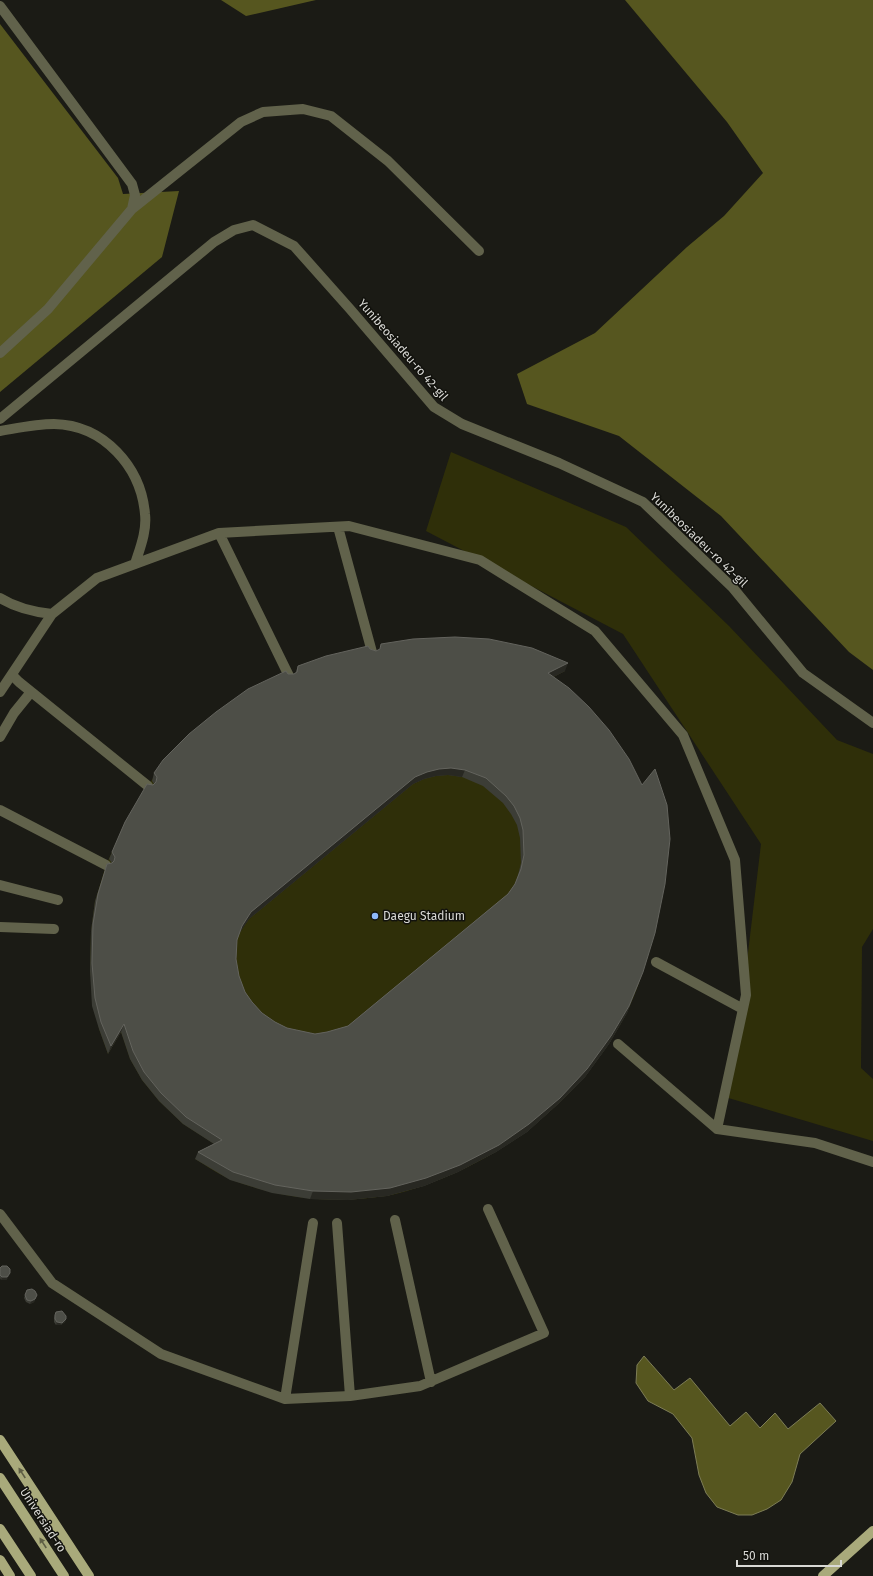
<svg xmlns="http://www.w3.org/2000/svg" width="873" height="1576" font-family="'Fira Sans',sans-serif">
<rect width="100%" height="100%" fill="#1b1b15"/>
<!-- green -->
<path fill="#2f2f09" d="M 451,452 L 626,527 L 729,626 L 837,740 L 873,754 L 873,929 L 862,947 L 861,1068 L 873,1079 L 873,1141 L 725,1097 L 742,1003 L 761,844 L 623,634 L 426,531 Z
M 323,663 L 565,671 L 546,681 L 652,940 C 645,965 638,991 626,1014 C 587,1089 519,1148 441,1179 C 423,1186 404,1193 386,1196 C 334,1204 281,1199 232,1180 C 219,1175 207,1166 195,1159 L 219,1147 L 183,1124 L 159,1101 L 142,1080 L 130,1059 L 121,1032 L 108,1054 L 99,1029 L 90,971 L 91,931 L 95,901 L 106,865 L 122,830 L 140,797 L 160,768 L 283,679 Z"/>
<!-- forest -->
<path fill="#56561f" d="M 221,0 L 316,0 L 246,16 Z
M 625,0 L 873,0 L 873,670 L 849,652 L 721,516 L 619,436 L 527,404 L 517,374 L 595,333 L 687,247 L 724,216 L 763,173 L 727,122 Z
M 0,24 L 118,178 L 123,194 L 179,191 L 162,257 L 0,392 Z"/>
<!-- water -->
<path fill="#56561f" stroke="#7d7d56" d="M 644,1356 L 674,1390 L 690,1378 L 730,1426 L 746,1412 L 760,1428 L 775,1413 L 788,1429 L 820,1403 L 836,1421 L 800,1454 L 792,1482 L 781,1500 L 767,1509 L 752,1515 L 738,1515 L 717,1507 L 706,1493 L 699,1475 L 692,1438 L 673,1414 L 648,1401 L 636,1383 L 637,1365 Z"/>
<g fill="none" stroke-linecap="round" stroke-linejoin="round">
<!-- minor -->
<path stroke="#61624b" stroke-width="10" d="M 0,6 L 132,184 L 135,195 L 132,209
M 0,353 L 48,309 L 132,209 L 241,122 L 263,112 L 303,109 L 331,116 L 388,161 L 479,251
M 0,419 L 214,242 L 234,230 L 253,225 L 294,246 L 350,309 L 434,407 L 462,424 L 559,463 L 643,502 L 733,588 L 803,673 L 873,723
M 0,431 C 18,428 36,424 54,424 C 104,425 141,467 145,514 C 147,531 140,548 135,564
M 338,527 L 372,652
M 219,533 L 289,676
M 0,598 C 16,608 33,612 52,614
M 12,675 L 19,682 L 148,786
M 0,692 L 52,614 L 97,578 L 219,533 L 349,526 L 480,560 L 595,631 L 683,735 L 735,860 L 746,995 L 717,1129
M 0,737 L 14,713 L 31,692
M 0,810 L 106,865
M 0,885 L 58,900
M 0,927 L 54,929
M 656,962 L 743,1009
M 618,1044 L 717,1129 L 815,1143 L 873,1162
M 0,1214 L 52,1283 L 161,1354 L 285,1399 L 350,1396 L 420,1386 L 544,1333 L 488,1209
M 395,1220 L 431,1382
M 337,1223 L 350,1396
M 285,1399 L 313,1223"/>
<!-- major -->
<path stroke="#a9aa7b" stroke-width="10" d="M 0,1440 L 89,1576
M 0,1478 L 64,1576
M 0,1529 L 31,1576
M 0,1560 L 10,1576
M 823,1576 L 873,1531"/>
</g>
<!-- wall -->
<path fill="#3c3d36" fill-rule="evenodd" d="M 370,649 L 376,651 L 565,671 L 553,677 L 640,980 L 627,1013 L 609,1044 L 585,1077 L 557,1105 L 527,1132 L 496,1152 L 458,1172 L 424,1186 L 387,1196 L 348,1200 L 310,1199 L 272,1193 L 230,1180 L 195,1159 L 198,1152 L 214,1144 L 183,1124 L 159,1101 L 142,1080 L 130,1059 L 121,1032 L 108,1054 L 99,1029 L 92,1006 L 90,971 L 91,931 L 95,901 L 107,864 L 112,863 L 109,859 L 112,852 L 153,785 L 154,784 L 152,781 L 154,773 L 288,674 L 295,674 L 298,666 ZM 448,775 L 462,777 L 483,786 L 503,803 L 511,814 L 517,825 L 520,838 L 521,863 L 518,875 L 515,884 L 508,894 L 348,1026 L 327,1032 L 315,1034 L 287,1028 L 275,1022 L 262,1013 L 252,1002 L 245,992 L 239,976 L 236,959 L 237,940 L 239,933 L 249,919 L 413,784 L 424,779 L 436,776 Z
M 0,1268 L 9,1276 L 6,1280 L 1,1280 L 0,1278 Z
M 27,1290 L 37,1295 L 34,1302 L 30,1304 L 26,1302 L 24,1298 Z
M 55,1315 L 66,1319 L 65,1322 L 61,1325 L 56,1325 L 54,1322 L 54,1318 Z"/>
<!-- shaded-wall -->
<path fill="#282822" d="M 568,663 L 565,671 L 546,681 L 548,673 Z
M 451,768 L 465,770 L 462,777 L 448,775 L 436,776 L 424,779 L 413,784 L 249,919 L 239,934 L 242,926 L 251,912 L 415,777 L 427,772 L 439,769 Z
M 643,972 L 627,1013 L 609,1044 L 585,1077 L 557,1105 L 527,1132 L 496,1152 L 458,1172 L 424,1186 L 387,1196 L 348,1200 L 310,1199 L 313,1191 Z
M 124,1024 L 121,1032 L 108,1054 L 111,1046 Z
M 10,1273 L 9,1276 L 6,1280 L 1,1280 L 2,1277 Z
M 35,1299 L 34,1302 L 30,1304 L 31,1301 Z
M 66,1319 L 65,1322 L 61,1325 L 56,1325 L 57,1322 Z"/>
<!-- building -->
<path fill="#4d4e47" stroke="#63635d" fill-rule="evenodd" d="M 455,637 L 489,639 L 532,648 L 568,663 L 548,673 L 569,688 L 589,707 L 609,730 L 629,759 L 642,785 L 655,769 L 667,805 L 670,839 L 665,884 L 655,933 L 643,972 L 629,1006 L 611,1036 L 587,1069 L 560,1098 L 529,1124 L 499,1145 L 460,1165 L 426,1178 L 390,1188 L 351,1192 L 313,1191 L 275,1185 L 233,1172 L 198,1152 L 222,1140 L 186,1117 L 161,1093 L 144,1072 L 133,1051 L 124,1024 L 111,1046 L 101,1022 L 95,998 L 92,963 L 93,924 L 98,894 L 107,864 L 112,863 L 114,861 L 115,857 L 112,852 L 125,822 L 147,784 L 153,785 L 156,782 L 157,777 L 154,773 L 163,760 L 189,734 L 216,712 L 248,689 L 286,671 L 288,674 L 294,674 L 297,672 L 298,666 L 326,656 L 368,646 L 370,649 L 376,651 L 380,649 L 381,644 L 413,639 ZM 451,768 L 465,770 L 486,778 L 506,796 L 514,806 L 520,818 L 523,830 L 524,855 L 521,869 L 515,884 L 508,894 L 348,1026 L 327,1032 L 315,1034 L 287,1028 L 275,1022 L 262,1013 L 252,1002 L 245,992 L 239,976 L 236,959 L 237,940 L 242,926 L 251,912 L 415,777 L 427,772 L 439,769 Z
M 2,1266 L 7,1266 L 10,1269 L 10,1273 L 7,1277 L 2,1277 L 0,1275 L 0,1268 Z
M 32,1289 L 35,1291 L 37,1295 L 35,1299 L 31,1301 L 27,1300 L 25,1295 L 27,1290 Z
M 62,1311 L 66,1316 L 66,1319 L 62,1323 L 57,1322 L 55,1319 L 55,1315 L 56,1312 Z"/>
<!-- one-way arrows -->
<defs><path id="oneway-solid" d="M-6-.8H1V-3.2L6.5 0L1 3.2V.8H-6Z"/></defs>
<g fill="#5e5e44">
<use href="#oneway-solid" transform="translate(22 1473) rotate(-123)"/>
<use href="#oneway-solid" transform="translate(43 1543) rotate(-123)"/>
</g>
<!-- markers -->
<circle fill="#8db9fc" stroke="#12120d" stroke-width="1.5" cx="375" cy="916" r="4"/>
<g text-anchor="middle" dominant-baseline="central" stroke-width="3" stroke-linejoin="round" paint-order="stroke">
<!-- street labels -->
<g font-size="12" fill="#d9d9d5" stroke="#12120d">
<text transform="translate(403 350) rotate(49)">Yunibeosiadeu-ro 42-gil</text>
<text transform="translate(699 540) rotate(44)">Yunibeosiadeu-ro 42-gil</text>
<text transform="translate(43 1520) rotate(57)">Universiad-ro</text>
</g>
<!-- poi labels -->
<g font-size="12" fill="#d9d9d5" stroke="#12120d" text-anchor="start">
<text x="383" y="916">Daegu Stadium</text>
</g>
</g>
<!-- scale -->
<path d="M737 1560v6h104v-6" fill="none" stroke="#d9d9d5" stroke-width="2"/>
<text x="743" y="1560" font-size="12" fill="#d9d9d5" stroke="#12120d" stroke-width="3" paint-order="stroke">50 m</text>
</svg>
